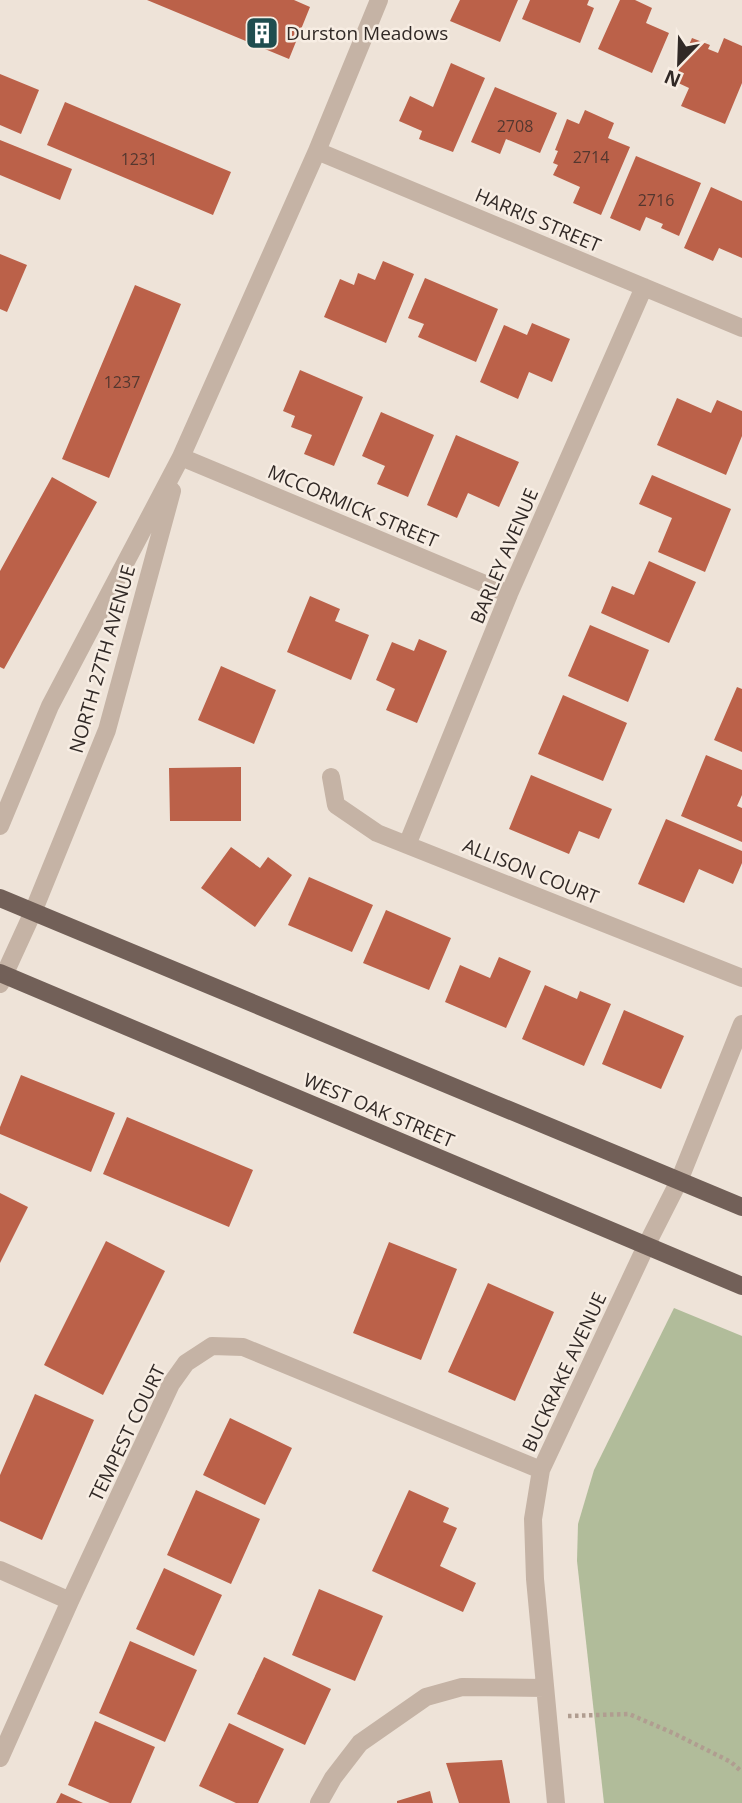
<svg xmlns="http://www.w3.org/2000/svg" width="742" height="1803" font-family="'Open Sans',sans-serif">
<rect width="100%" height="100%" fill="#eee3d8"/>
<!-- green -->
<path fill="#b1bc9a" d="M 674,1308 L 742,1336 L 742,1803 L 604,1803 L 577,1561 L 578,1524 L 594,1470 Z"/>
<!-- building -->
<path fill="#bb6149" d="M 147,0 L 294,0 L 310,7 L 289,59 Z
M 460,0 L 518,0 L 500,42 L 450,21 Z
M 530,0 L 589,0 L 587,5 L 594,8 L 580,43 L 522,19 Z
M 620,0 L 635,0 L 652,8 L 646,23 L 669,33 L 652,73 L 598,49 Z
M 692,38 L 710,45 L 708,49 L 718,53 L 724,38 L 742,46 L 742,83 L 725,124 L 681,106 L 689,88 L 674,81 Z
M 451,63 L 485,78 L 453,152 L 419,139 L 422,131 L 399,121 L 410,96 L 433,107 Z
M 0,74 L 39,90 L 21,134 L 0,125 Z
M 495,87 L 557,113 L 540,153 L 506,139 L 500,154 L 471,142 Z
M 65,102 L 231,172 L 213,215 L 47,145 Z
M 585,110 L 614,123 L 608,138 L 630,147 L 601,215 L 573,203 L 580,187 L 553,175 L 558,165 L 553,163 L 558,151 L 555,150 L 567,119 L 579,124 Z
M 0,140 L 72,169 L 60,200 L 0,175 Z
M 636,156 L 701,183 L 679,236 L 661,228 L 663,224 L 646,217 L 640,231 L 610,218 Z
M 711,187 L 742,201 L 742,258 L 719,248 L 713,261 L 684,248 Z
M 0,254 L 27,265 L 7,312 L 0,309 Z
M 383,261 L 414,274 L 386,343 L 324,317 L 340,279 L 354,285 L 358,273 L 375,280 Z
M 425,278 L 498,309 L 476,362 L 418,337 L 424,324 L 408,318 Z
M 135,285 L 181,304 L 109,478 L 62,459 Z
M 532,323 L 570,339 L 552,382 L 529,372 L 518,399 L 480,382 L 504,325 L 527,335 Z
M 300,370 L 363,397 L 334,466 L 304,454 L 312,435 L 291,427 L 295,416 L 283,411 Z
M 677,398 L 711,413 L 717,400 L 742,411 L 742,436 L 726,475 L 657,445 Z
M 381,412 L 434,435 L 408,497 L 377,484 L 385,466 L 362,456 Z
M 456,435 L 519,462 L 499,507 L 468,493 L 457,518 L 427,505 Z
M 652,475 L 731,509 L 705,572 L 658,552 L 672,518 L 639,504 Z
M 52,477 L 97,502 L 4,669 L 0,667 L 0,571 Z
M 649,561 L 696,582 L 669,643 L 601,613 L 612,586 L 634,595 Z
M 310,596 L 340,609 L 335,621 L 369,635 L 351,680 L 287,652 Z
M 590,625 L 649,650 L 628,702 L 568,676 Z
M 419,639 L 447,651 L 417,723 L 386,710 L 395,689 L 376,680 L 392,642 L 414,651 Z
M 221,666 L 276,690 L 254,744 L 198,720 Z
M 737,687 L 742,689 L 742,752 L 714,740 Z
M 563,695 L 627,723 L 603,781 L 538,754 Z
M 706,755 L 742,770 L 742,795 L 737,806 L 742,808 L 742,842 L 681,816 Z
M 241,767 L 241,821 L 170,821 L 169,768 Z
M 531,775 L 612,809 L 599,839 L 579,831 L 569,854 L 509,829 Z
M 666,819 L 742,851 L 742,863 L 733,884 L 699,869 L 684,903 L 638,884 Z
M 231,847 L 260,868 L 268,857 L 292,875 L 255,927 L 201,888 Z
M 309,877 L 373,905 L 352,952 L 288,925 Z
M 386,910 L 451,938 L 429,990 L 363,963 Z
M 499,957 L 531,971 L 506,1028 L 445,1002 L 460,965 L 490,978 Z
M 545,985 L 577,999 L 580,991 L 611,1004 L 584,1066 L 522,1039 Z
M 624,1010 L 684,1036 L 661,1089 L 602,1064 Z
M 21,1075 L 115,1113 L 91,1172 L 0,1134 L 0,1127 Z
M 127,1117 L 253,1170 L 229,1227 L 103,1174 Z
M 0,1193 L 28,1207 L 0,1263 Z
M 106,1241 L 165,1271 L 103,1395 L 44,1365 Z
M 389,1242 L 457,1269 L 421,1360 L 353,1333 Z
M 488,1283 L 554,1312 L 515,1401 L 448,1372 Z
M 35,1394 L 94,1420 L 42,1540 L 0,1521 L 0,1475 Z
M 230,1418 L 292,1448 L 265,1505 L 203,1475 Z
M 196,1490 L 260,1519 L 231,1584 L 167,1555 Z
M 409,1490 L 449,1508 L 443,1522 L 457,1528 L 440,1566 L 476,1583 L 463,1612 L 372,1571 Z
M 164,1568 L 222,1595 L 194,1656 L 136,1629 Z
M 319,1589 L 383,1616 L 355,1681 L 292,1655 Z
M 130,1641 L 197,1670 L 165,1742 L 99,1713 Z
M 264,1657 L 331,1689 L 305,1745 L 237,1714 Z
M 95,1721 L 155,1747 L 131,1803 L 110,1803 L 68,1785 Z
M 229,1723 L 284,1749 L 258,1803 L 236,1803 L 199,1786 Z
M 502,1760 L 510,1803 L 459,1803 L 446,1763 Z
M 430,1791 L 433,1803 L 397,1803 L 397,1801 Z
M 61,1793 L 83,1803 L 56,1803 Z"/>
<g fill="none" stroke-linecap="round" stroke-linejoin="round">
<!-- path -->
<path stroke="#b09d90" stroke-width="4.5" stroke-dasharray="3.5 3.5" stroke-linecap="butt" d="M 568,1716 L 629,1714 L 673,1733 L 731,1762 L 742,1772"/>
<!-- minor -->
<path stroke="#c5b3a5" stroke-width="18" d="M 317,151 L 742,328
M 181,457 L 509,594
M 331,777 L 336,805 L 377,833 L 742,978
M 0,826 L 50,706 L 181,457 L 317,151 L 379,0
M 407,845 L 509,594 L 644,287
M 0,984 L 33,912 L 107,730 L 172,491
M 0,1570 L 70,1601
M 0,1758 L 70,1601 L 171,1384 L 186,1363 L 212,1346 L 243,1347 L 541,1470
M 319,1803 L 333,1778 L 360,1743 L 426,1697 L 462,1687 L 545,1688
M 556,1803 L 535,1579 L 533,1519 L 541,1470 L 646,1246 L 679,1181 L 742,1024"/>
<!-- major -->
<path stroke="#726058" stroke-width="18" d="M 0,898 L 742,1207
M 0,973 L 742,1286"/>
</g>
<!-- icons -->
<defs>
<symbol id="building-square" viewBox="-11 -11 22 22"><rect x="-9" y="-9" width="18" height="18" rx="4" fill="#1f4d4f" stroke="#f7ede3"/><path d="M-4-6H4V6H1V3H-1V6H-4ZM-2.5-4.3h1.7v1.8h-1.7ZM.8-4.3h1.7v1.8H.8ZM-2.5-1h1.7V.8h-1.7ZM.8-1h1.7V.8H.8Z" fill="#fff"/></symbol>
</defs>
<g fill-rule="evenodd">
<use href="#building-square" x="243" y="14" width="38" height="38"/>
</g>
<g text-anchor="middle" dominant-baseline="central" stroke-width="5" stroke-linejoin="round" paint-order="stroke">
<!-- number labels -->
<g font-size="16" fill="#54372f">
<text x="515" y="126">2708</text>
<text x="591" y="157">2714</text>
<text x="139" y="159">1231</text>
<text x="656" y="200">2716</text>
<text x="122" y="382">1237</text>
</g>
<!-- poi labels -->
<g font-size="19" fill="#312926" stroke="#f7ede3" text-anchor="start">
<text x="286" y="33">Durston Meadows</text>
</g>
<!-- street labels -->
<g font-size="19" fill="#312926" stroke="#f7ede3">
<text transform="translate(538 220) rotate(23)">HARRIS STREET</text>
<text transform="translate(353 506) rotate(23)">MCCORMICK STREET</text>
<text transform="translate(504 556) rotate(-67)">BARLEY AVENUE</text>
<text transform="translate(102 659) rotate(-74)">NORTH 27TH AVENUE</text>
<text transform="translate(531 871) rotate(22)">ALLISON COURT</text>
<text transform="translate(379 1110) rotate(23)">WEST OAK STREET</text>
<text transform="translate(564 1372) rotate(-65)">BUCKRAKE AVENUE</text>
<text transform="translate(127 1433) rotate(-64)">TEMPEST COURT</text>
</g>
</g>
<!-- north arrow -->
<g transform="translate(679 63) rotate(203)" stroke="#f7ede3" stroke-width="5" paint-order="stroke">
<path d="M0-5L12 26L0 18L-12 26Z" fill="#312926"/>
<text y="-10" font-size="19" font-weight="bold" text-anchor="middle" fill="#312926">N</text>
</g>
</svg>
